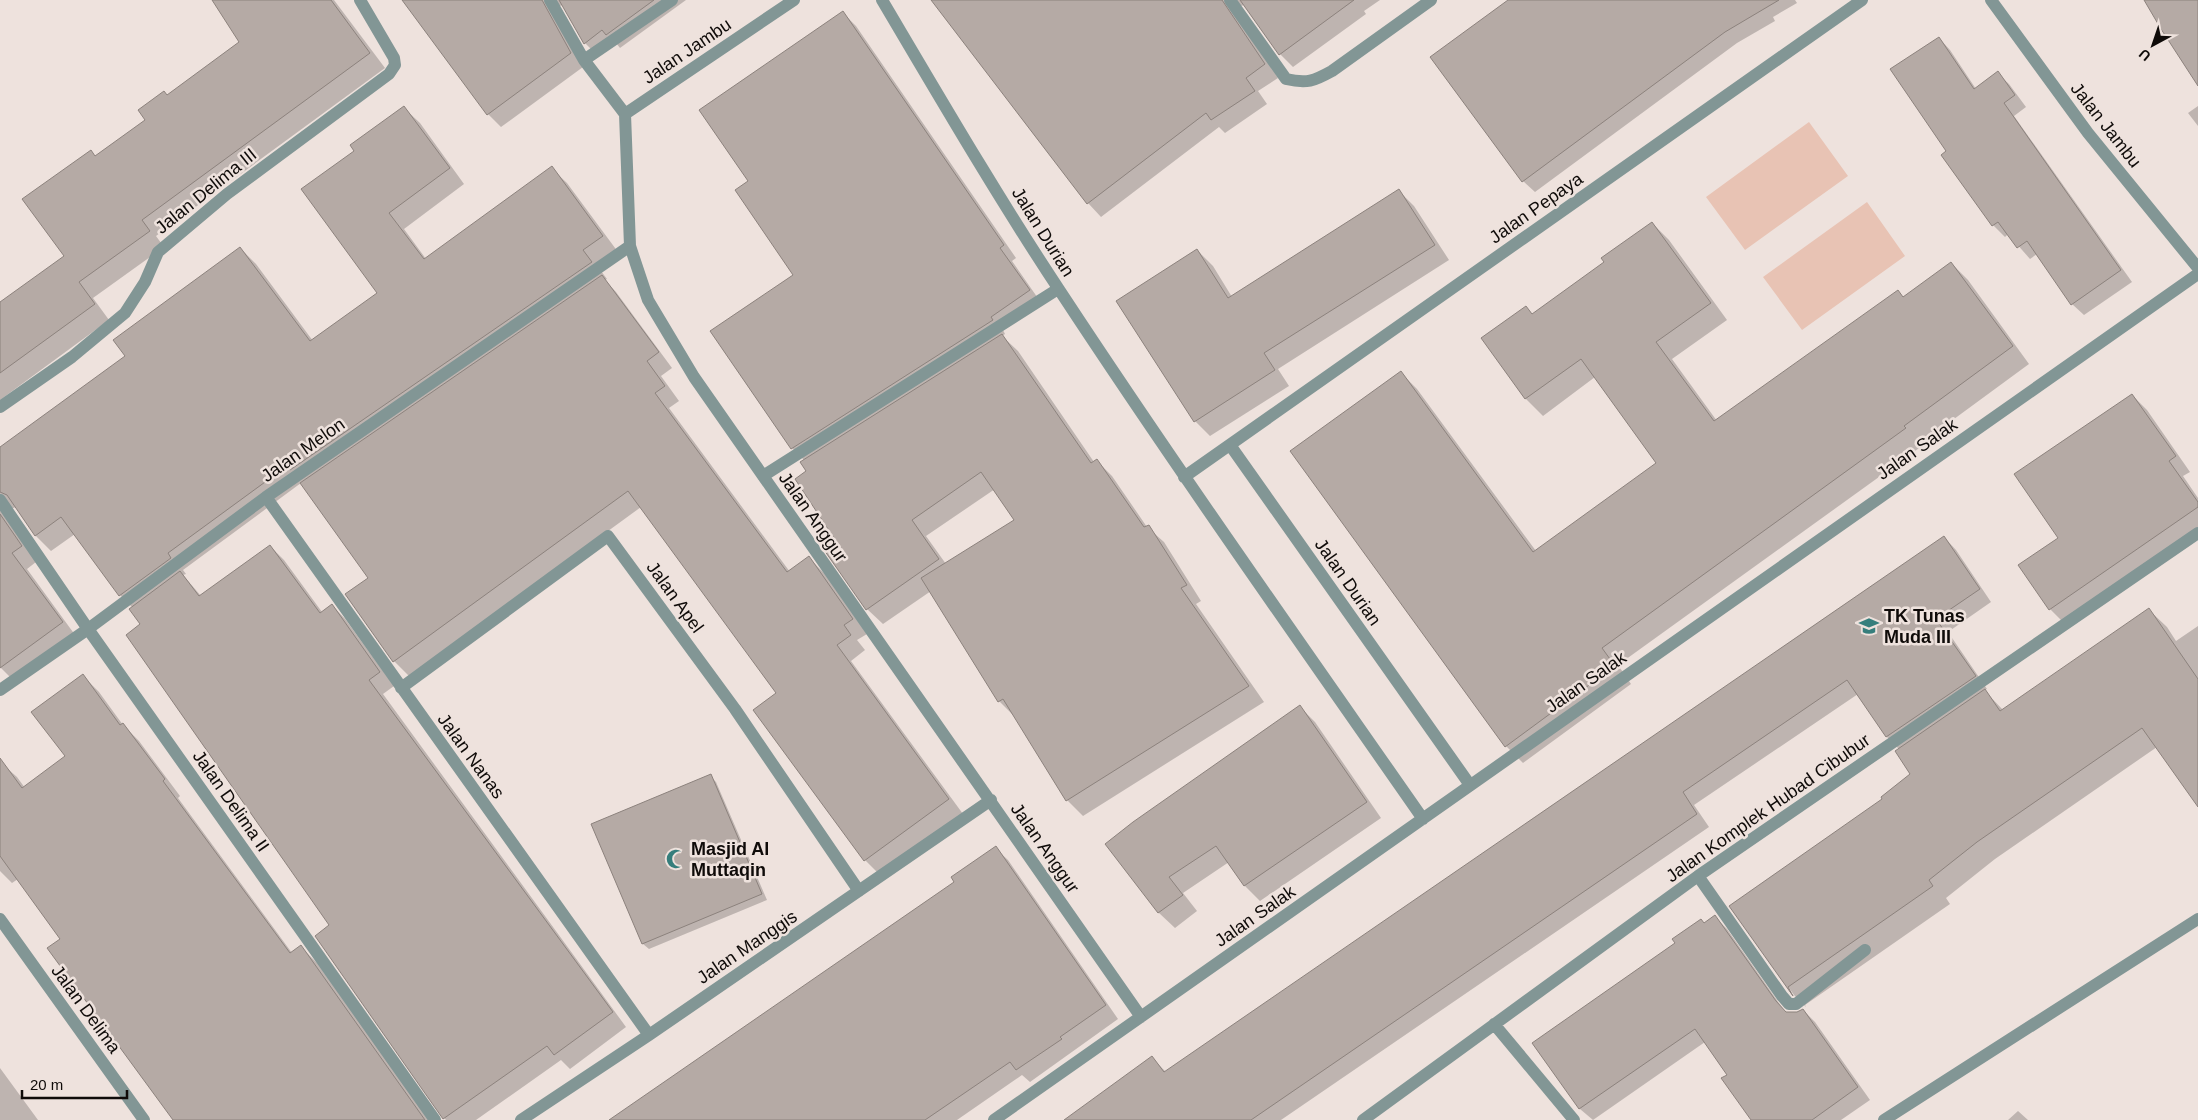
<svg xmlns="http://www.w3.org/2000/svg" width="2198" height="1120" font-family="Helvetica,sans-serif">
<rect width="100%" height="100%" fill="#eee2dd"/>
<!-- green -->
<path fill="#e8c3b4" d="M 1809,122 L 1848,176 L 1745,250 L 1706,197 Z
M 1867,202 L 1905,256 L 1802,330 L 1763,277 Z"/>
<!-- shadow -->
<path fill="#0003" fill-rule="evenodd" d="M 213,0 L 334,0 L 385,68 L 156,236 L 164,247 L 93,298 L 109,320 L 0,400 L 0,304 L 66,256 L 96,157 L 147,121 L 167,96 L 241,43 Z
M 406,0 L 686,0 L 620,48 L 616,43 L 598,56 L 585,43 L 564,5 L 559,6 L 583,67 L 501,127 L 488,114 Z
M 932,0 L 1380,0 L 1364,11 L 1366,14 L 1293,67 L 1280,54 L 1244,5 L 1238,7 L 1278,78 L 1258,91 L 1267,104 L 1225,133 L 1219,127 L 1101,217 L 1088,203 Z
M 1510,0 L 1795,0 L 1797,3 L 1773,17 L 1775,21 L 1737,43 L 1535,192 L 1523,181 Z
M 843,13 L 856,26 L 1016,258 L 1012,261 L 1042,304 L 1003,330 L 1005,334 L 1002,336 L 1018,351 L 1094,462 L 1097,461 L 1112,476 L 1147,527 L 1164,542 L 1201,601 L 1196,604 L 1264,702 L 1083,816 L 1067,800 L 1015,717 L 999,701 L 931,591 L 883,624 L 867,609 L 805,461 L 792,448 L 795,275 L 750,181 ZM 995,489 L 1016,520 L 946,564 L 926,536 Z
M 1939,38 L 1950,50 L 1976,89 L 1997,73 L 2009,84 L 2026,107 L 2014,116 L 2132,282 L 2084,315 L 2072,304 L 2037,254 L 2030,259 L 2008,234 L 2005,237 L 1993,225 L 1942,156 L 1948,151 Z
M 2198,106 L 2198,126 L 2188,113 Z
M 404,108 L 420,123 L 464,184 L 404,229 L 426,259 L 551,168 L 567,183 L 618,252 L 598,267 L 607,279 L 605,280 L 616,292 L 672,368 L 661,376 L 679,401 L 669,408 L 790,572 L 809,558 L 824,573 L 867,634 L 857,640 L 865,650 L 851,661 L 963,814 L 880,875 L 865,860 L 778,693 L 641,507 L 409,676 L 394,661 L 347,595 L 370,578 L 301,483 L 183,570 L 186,574 L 183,575 L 201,596 L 270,546 L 284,560 L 322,612 L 332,605 L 346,620 L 394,686 L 383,694 L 626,1027 L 570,1069 L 561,1060 L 476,1120 L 446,1120 L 444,1118 L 331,926 L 133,608 L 120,595 L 75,534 L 51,551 L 36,536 L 16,507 L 11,509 L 36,562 L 27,569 L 78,639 L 16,683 L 0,667 L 0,449 L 126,356 L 240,248 L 256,264 L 313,341 L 379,293 L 356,151 Z
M 1399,191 L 1414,206 L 1449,260 L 1278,369 L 1289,386 L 1210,436 L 1195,421 L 1197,250 L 1213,266 L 1232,297 Z
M 1652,223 L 1669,240 L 1727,320 L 1672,359 L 1717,421 L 1898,292 L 1904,298 L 1951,263 L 1968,280 L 2029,364 L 1920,444 L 1922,446 L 1618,665 L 1631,684 L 1523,763 L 1506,746 L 1400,372 L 1417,389 L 1536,551 L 1658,463 L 1595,377 L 1543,416 L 1526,399 L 1482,338 L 1526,307 L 1533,315 L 1606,262 Z
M 2132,395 L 2147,410 L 2190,472 L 2183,476 L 2198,498 L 2198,532 L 2065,624 L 2050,609 L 2060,538 Z
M 1944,537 L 1956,550 L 1991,602 L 1948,632 L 1987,689 L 1984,690 L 2003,710 L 2149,610 L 2167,627 L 2176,641 L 2198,626 L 2198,805 L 2157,747 L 1995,859 L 1946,898 L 1950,904 L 1805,1005 L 1806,1007 L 1794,995 L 1731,906 L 1884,799 L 1912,774 L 1899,749 L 1887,737 L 1858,694 L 1694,805 L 1709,827 L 1281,1120 L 1066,1120 L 1152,1058 L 1166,1072 Z
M 83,676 L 99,692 L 123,725 L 139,741 L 180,796 L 178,798 L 292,953 L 301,947 L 317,963 L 430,1120 L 175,1120 L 61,939 L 18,879 L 12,883 L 0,871 L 0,762 L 17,777 L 25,788 L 66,757 Z
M 1300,707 L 1315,722 L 1381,818 L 1260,901 L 1245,886 L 1229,862 L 1183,893 L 1197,911 L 1175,928 L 1159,913 L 1107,845 Z
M 710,776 L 716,782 L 767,900 L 649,949 L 643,944 L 593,825 Z
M 995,848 L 1008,860 L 1118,1019 L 1030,1082 L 1022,1075 L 957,1120 L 613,1120 L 956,883 Z
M 1715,917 L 1727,929 L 1786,1013 L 1797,1013 L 1803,1010 L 1815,1022 L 1870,1100 L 1841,1120 L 1752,1120 L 1728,1075 L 1705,1042 L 1593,1120 L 1580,1109 L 1534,1043 Z
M 0,1068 L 38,1120 L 0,1120 Z
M 2018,1111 L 2028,1120 L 2008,1120 Z"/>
<!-- building -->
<path fill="#b5aaa5" stroke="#8c827d" d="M 212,0 L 331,0 L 370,53 L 142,220 L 150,231 L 79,282 L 95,304 L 0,373 L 0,302 L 64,256 L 22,199 L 91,150 L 95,156 L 145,120 L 138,110 L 164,91 L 167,95 L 239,42 Z
M 402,0 L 542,0 L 571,53 L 487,115 Z
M 559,0 L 654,0 L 606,35 L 602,30 L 584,44 Z
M 931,0 L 1222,0 L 1265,64 L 1246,78 L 1255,91 L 1211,120 L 1206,113 L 1087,204 Z
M 1240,0 L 1354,0 L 1279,55 Z
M 1508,0 L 1779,0 L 1725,32 L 1522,182 L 1430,57 Z
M 2144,0 L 2198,0 L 2198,86 L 2161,29 Z
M 843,11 L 1004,245 L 1000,248 L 1030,290 L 991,317 L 993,320 L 791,449 L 710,331 L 793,275 L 735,190 L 748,181 L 699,110 Z
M 1939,37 L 1974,89 L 1998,71 L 2015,95 L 2004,103 L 2121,270 L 2071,305 L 2027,241 L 2017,248 L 1998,222 L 1992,226 L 1941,155 L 1946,151 L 1890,69 Z
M 404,106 L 450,168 L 389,213 L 424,259 L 552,166 L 603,236 L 583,250 L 592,262 L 290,470 L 287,466 L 168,553 L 171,558 L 119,596 L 61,517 L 35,536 L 7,495 L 0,492 L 0,447 L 125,356 L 113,340 L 240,247 L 310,341 L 377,293 L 301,189 L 354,151 L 350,145 Z
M 1399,189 L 1435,245 L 1264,353 L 1275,370 L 1194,422 L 1116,301 L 1197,249 L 1228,298 Z
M 1652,222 L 1711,303 L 1656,342 L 1714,421 L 1898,290 L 1903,297 L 1951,262 L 2013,346 L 1904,426 L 1906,428 L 1602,648 L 1615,666 L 1505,747 L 1290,451 L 1401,371 L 1533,552 L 1656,463 L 1581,359 L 1525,399 L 1481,338 L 1526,306 L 1532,314 L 1604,262 L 1601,258 Z
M 602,275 L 659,352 L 647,361 L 665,386 L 655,393 L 787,572 L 809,556 L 853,619 L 844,625 L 851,635 L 837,645 L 949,799 L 864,861 L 753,710 L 776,693 L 628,491 L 393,662 L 345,594 L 368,578 L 300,483 Z
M 1002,334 L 1091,463 L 1097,459 L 1144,527 L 1149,525 L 1187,585 L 1181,588 L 1249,686 L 1066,801 L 1003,699 L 998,702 L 921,578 L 1014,520 L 981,472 L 912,520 L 939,559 L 866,610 L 822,547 L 834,538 L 795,479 L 806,471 L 800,462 Z
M 2132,394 L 2176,456 L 2169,461 L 2198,502 L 2198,507 L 2049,610 L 2018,565 L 2058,538 L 2014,474 Z
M 0,514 L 22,546 L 12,553 L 63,622 L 0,668 Z
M 1944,536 L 1980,589 L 1936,619 L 1976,676 L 1886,737 L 1847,680 L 1683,792 L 1697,814 L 1251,1120 L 1064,1120 L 1152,1056 L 1164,1072 Z
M 270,545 L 320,613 L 332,604 L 380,672 L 369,680 L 613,1012 L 554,1055 L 547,1046 L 443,1119 L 315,936 L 329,925 L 126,635 L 140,624 L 129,609 L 180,571 L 199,596 Z
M 2149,608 L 2198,679 L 2198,807 L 2142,728 L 1977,842 L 1929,880 L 1933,886 L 1788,987 L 1793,996 L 1729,906 L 1882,799 L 1881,797 L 1910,774 L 1895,751 L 1985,689 L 2000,711 Z
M 83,674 L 120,725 L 123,723 L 165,779 L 163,781 L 290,953 L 301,945 L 425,1120 L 173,1120 L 47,948 L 60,939 L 0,856 L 0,758 L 22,788 L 65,756 L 31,712 Z
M 1300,705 L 1367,802 L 1244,886 L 1216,846 L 1169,877 L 1183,895 L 1158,913 L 1105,844 L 1133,822 Z
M 711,774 L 762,894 L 642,944 L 591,824 Z
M 996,846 L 1106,1005 L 1060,1037 L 1062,1039 L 1016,1070 L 1010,1062 L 925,1120 L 609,1120 L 954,882 L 951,877 Z
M 1715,915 L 1776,1001 L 1786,1012 L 1797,1012 L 1803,1009 L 1858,1087 L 1812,1120 L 1751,1120 L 1721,1078 L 1727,1075 L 1695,1029 L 1579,1109 L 1532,1043 L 1675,943 L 1672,939 L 1701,919 L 1704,923 Z"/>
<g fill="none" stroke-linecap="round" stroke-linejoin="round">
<!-- minor -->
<path stroke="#829695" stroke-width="12" d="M 550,0 L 584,60 L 625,114 L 630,246 L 648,300 L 694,377 L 1141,1017
M 882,0 C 940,98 997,196 1060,291 C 1177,469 1301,644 1423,819
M 1230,0 L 1286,79 C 1307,84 1314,81 1332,71 L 1431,0
M 1991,0 L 2088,133 L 2198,268
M 584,60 L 672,0
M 625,114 L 794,0
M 0,407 L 72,357 L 125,313 L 145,282 L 158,252 L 227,194 L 389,74 L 395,65 L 394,58 L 360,0
M 1230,445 L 1470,785
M 763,476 L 1058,289
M 1184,477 L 1862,0
M 266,497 L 649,1035
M 0,500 L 88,629 L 435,1120
M 401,688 L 608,536 L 735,709 L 859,891
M 0,690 L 88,629 L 266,497 L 630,246
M 1698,876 L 1782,996 L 1789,1004 L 1796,1004 L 1865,950
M 0,919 L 144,1120
M 1494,1024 L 1574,1120
M 521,1120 L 649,1035 L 991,800
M 994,1120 L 2198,274
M 1363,1120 L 1698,876 L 2198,533
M 1884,1120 L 2198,919"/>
</g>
<!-- icons -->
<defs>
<symbol id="school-bare" viewBox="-9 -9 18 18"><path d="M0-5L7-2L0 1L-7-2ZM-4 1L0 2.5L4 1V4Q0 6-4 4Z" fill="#367e7c" stroke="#eee2dd" stroke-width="2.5" paint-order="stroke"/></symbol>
<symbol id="mosque-bare" viewBox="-9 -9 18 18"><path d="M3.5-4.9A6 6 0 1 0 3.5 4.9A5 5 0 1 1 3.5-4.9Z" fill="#367e7c" stroke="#eee2dd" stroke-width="2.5" paint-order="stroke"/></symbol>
</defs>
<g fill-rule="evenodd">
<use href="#school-bare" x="1855" y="612" width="28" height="28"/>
<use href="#mosque-bare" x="662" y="845" width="28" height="28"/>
</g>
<g text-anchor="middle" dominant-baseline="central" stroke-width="5" stroke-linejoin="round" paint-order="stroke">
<!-- street labels -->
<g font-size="18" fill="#0f0b09" stroke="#eee2dd">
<text transform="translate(687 51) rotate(-34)">Jalan Jambu</text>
<text transform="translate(2106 125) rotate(52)">Jalan Jambu</text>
<text transform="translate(206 191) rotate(-39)">Jalan Delima III</text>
<text transform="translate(1536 208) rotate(-35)">Jalan Pepaya</text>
<text transform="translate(1043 232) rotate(58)">Jalan Durian</text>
<text transform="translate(1917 449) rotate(-35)">Jalan Salak</text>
<text transform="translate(303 450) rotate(-35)">Jalan Melon</text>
<text transform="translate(813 517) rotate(55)">Jalan Anggur</text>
<text transform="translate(1348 582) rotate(55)">Jalan Durian</text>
<text transform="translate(675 597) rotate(54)">Jalan Apel</text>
<text transform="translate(1586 682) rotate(-35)">Jalan Salak</text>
<text transform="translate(471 756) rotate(54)">Jalan Nanas</text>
<text transform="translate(231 801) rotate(55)">Jalan Delima II</text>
<text transform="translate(1768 808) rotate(-35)">Jalan Komplek Hubad Cibubur</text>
<text transform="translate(1045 848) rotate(55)">Jalan Anggur</text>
<text transform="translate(1255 916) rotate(-35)">Jalan Salak</text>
<text transform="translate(747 947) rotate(-34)">Jalan Manggis</text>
<text transform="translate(86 1009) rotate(54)">Jalan Delima</text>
</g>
<!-- poi labels -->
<g font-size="18" font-weight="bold" fill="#0f0b09" stroke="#eee2dd" text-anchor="start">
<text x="1884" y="616">TK Tunas<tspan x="1884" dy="21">Muda III</tspan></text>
<text x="691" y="849">Masjid Al<tspan x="691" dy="21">Muttaqin</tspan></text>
</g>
</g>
<!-- north arrow -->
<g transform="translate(2153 45) rotate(220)" stroke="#eee2dd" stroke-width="4" paint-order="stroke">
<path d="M0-4L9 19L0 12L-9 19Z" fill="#0f0b09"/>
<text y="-8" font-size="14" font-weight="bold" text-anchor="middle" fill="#0f0b09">U</text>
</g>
<!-- scale -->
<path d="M22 1090v8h105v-8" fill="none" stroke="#0f0b09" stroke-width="2.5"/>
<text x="30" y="1090" font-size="15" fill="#0f0b09" stroke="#eee2dd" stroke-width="4" paint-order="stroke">20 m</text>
</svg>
